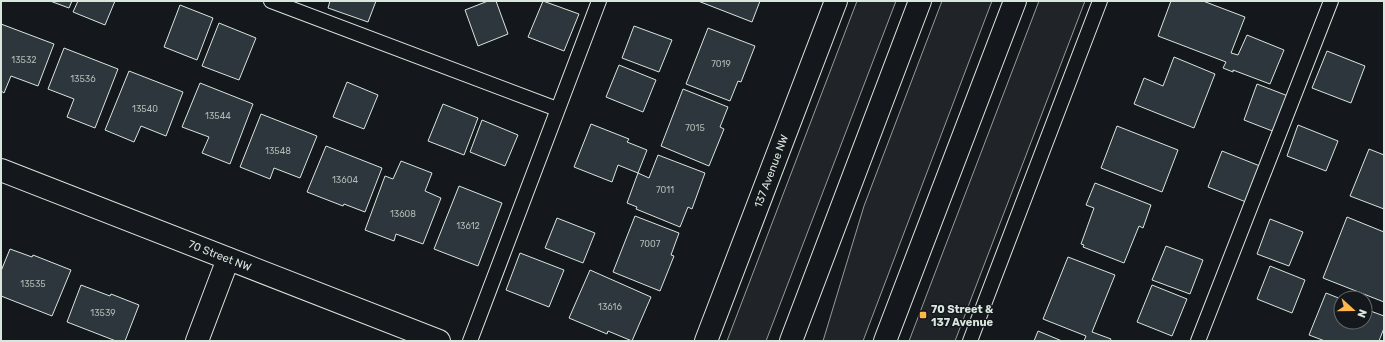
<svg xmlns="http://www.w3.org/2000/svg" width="1385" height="342" font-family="Rubik,sans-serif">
<rect width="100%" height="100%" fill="#14181c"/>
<!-- green -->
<path fill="#202428" stroke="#939e99" d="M 857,1 L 896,1 L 766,341 L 727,341 Z
M 942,1 L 992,1 L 863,341 L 823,341 L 864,206 Z
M 1039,1 L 1085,1 L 955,341 L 909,341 Z"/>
<!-- building -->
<path fill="#2c363c" stroke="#d8e6dc" d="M 50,1 L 72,1 L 69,8 Z
M 78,1 L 115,1 L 105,25 L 73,12 Z
M 330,1 L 376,1 L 368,22 L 328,8 Z
M 488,1 L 496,1 L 508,34 L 478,46 L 465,10 Z
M 543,1 L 579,14 L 564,51 L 528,37 Z
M 698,1 L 760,1 L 752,22 Z
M 1171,1 L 1203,1 L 1245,17 L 1231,53 L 1238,55 L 1247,35 L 1284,50 L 1270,84 L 1233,70 L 1233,72 L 1223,68 L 1226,62 L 1158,36 Z
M 180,5 L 213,18 L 197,60 L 164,47 Z
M 219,23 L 256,38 L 239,80 L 202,66 Z
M 1,24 L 54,44 L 38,86 L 11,76 L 4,93 L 1,91 Z
M 634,26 L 672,40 L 659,72 L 622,58 Z
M 708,28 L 755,46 L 741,82 L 738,81 L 730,101 L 686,84 Z
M 64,48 L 118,69 L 95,128 L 67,117 L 74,99 L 48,89 Z
M 1327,51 L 1365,66 L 1351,103 L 1312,88 Z
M 1174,57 L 1215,74 L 1194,128 L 1134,104 L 1144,78 L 1163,86 Z
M 619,65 L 656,80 L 643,112 L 606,97 Z
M 129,71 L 183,92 L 166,136 L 141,126 L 134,142 L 105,130 Z
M 347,82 L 378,95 L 364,129 L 333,117 Z
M 200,83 L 253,104 L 230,164 L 202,153 L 209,137 L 182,127 Z
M 1257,84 L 1288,96 L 1275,132 L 1244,120 Z
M 683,89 L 728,107 L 720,127 L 724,129 L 709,166 L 661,146 Z
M 443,104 L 478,118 L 464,155 L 428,141 Z
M 261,114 L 317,136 L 300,178 L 274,168 L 270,179 L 240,167 Z
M 482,120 L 518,135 L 505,166 L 470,152 Z
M 591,124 L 629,139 L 627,142 L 647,150 L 638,173 L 618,165 L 612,182 L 574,167 Z
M 1298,125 L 1338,141 L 1326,171 L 1287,156 Z
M 1117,126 L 1178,150 L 1162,192 L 1101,168 Z
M 326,146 L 382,168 L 365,212 L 344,204 L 343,206 L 307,192 Z
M 1369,149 L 1384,155 L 1384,209 L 1350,196 Z
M 1222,151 L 1260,166 L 1246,202 L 1208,187 Z
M 658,155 L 705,173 L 692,209 L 688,207 L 680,227 L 636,209 L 637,207 L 627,203 L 638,173 L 649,178 Z
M 401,161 L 432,173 L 425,191 L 441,198 L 423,244 L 396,234 L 394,241 L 365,230 L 385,176 L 393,179 Z
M 1095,183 L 1151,205 L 1143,228 L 1139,226 L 1124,263 L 1083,247 L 1084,245 L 1081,244 L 1094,208 L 1086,205 Z
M 459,186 L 502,203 L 478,266 L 434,249 Z
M 635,216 L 679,233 L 671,255 L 674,256 L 660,291 L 613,272 Z
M 1347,217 L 1384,232 L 1384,302 L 1323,278 Z
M 557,218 L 595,233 L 583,263 L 545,248 Z
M 1270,219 L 1303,232 L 1289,266 L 1257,254 Z
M 1166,246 L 1203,260 L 1190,294 L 1152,280 Z
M 10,249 L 32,257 L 33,255 L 71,270 L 52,316 L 1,296 L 1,271 Z
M 520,253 L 564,270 L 549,307 L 506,290 Z
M 1068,257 L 1115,275 L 1092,332 L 1111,339 L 1110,341 L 1084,341 L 1086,336 L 1043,319 Z
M 1270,266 L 1305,280 L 1292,313 L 1257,299 Z
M 590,270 L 651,297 L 632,341 L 608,331 L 607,334 L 569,318 Z
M 81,285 L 110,296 L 111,294 L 139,305 L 125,341 L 116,341 L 67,322 Z
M 1152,285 L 1187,299 L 1172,336 L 1137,322 Z
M 1326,293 L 1341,299 L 1341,322 L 1365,322 L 1365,309 L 1384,316 L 1384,328 L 1379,341 L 1325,341 L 1309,335 Z
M 1038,331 L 1062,341 L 1034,341 Z"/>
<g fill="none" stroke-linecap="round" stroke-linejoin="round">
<defs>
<path id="service" d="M 271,1 L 557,109
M 470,341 L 599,1
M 970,341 L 1100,1
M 1198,341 L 1331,1"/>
<g id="minor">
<path id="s1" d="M 1,170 L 439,341"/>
<path d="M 197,341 L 228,259"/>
<path id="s2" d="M 706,341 L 836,1"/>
</g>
<path id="secondary" d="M 791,341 L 920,1
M 885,341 L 1015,1"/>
</defs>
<!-- service casing -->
<use href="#service" stroke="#d8e6dc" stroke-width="16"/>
<!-- minor casing -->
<use href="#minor" stroke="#d8e6dc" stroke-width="24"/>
<!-- secondary casing -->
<use href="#secondary" stroke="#d8e6dc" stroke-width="24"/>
<!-- service -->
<use href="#service" stroke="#14181c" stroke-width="14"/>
<!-- minor -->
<use href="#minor" stroke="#14181c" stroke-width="22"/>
<!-- secondary -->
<use href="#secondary" stroke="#14181c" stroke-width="22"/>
</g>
<!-- markers -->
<rect fill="#ffb74d" stroke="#14181c" stroke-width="1.5" x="919" y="311" width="8" height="8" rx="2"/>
<g text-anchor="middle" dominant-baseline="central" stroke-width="3" stroke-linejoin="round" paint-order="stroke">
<!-- number labels -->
<g font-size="9" fill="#adbab4">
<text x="24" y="60">13532</text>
<text x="721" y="64">7019</text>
<text x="83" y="79">13536</text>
<text x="145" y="109">13540</text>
<text x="218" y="116">13544</text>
<text x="695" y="128">7015</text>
<text x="278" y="151">13548</text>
<text x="345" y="180">13604</text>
<text x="665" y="190">7011</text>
<text x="403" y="214">13608</text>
<text x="468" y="226">13612</text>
<text x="650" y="244">7007</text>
<text x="33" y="284">13535</text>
<text x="610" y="307">13616</text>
<text x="103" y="313">13539</text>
</g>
<!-- street labels -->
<g font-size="11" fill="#d8e6dc" stroke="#14181c">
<text stroke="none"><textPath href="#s2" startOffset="182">137 Avenue NW</textPath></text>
<text stroke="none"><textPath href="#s1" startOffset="235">70 Street NW</textPath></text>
</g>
<!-- poi labels -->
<g font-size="11" font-weight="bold" fill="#d8e6dc" stroke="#14181c" text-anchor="start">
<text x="931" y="309">70 Street &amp;<tspan x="931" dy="13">137 Avenue</tspan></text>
</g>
</g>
<!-- border -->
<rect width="1385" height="342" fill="none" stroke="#d8e6dc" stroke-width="4"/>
<!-- north arrow -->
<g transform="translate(1353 310) rotate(111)"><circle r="19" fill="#14181c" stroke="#626a69"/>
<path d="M0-3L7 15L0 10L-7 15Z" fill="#ffb74d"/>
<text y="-6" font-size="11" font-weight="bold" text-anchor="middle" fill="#d8e6dc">N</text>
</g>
</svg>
